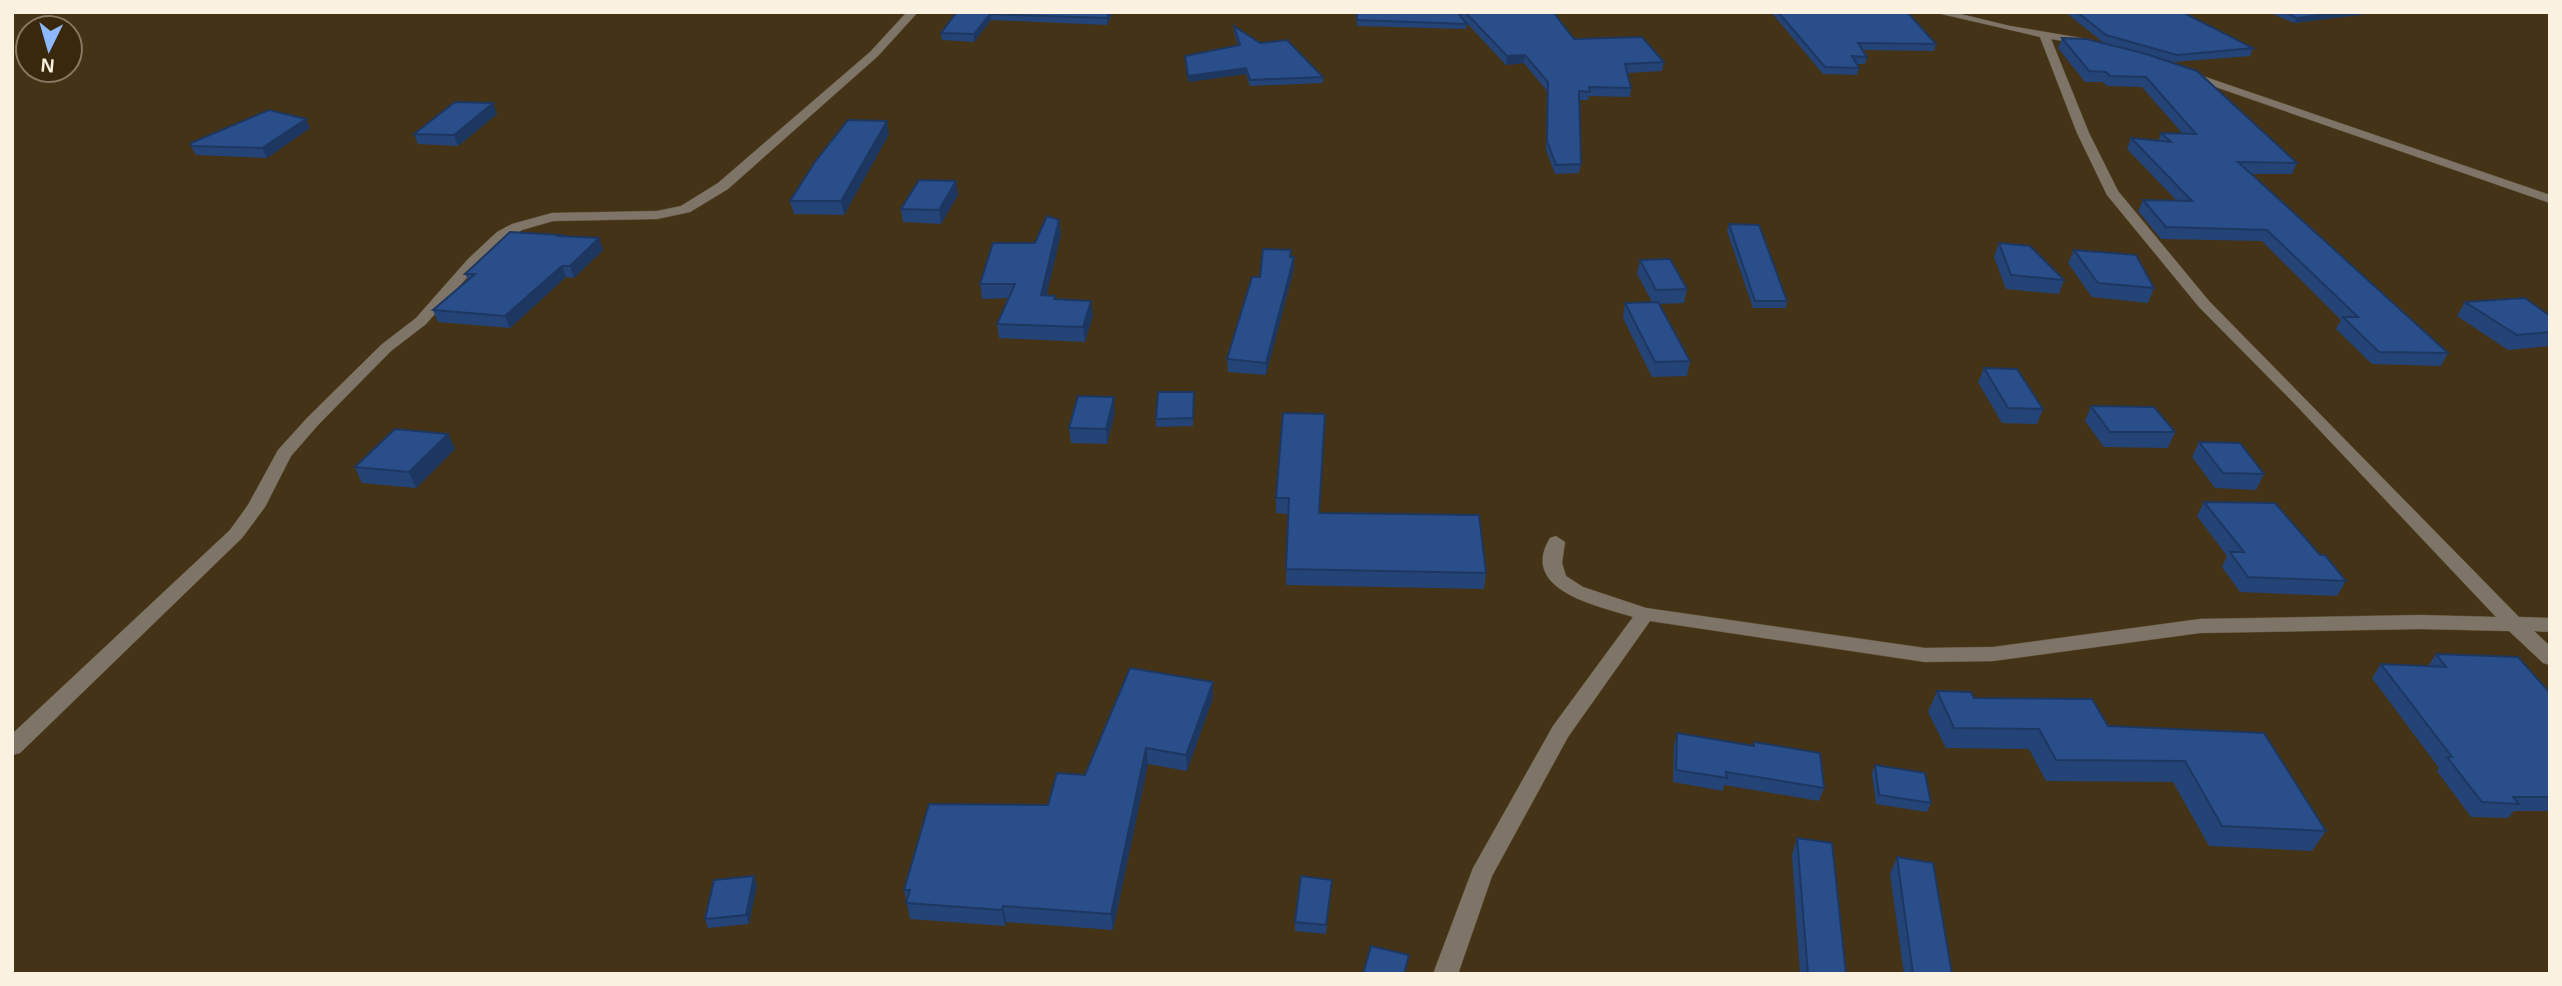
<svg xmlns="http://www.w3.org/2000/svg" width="2562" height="986" font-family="Arial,sans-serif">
<rect width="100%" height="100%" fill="#443317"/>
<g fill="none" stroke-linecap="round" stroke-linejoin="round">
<defs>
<path id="minor" d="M 907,12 L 918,12 L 878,56 L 728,189 L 690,212 L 657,219 L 553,221 L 522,230 L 507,238 L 478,265 L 426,324 L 391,351 L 319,424 L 291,456 L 265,507 L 242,538 L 20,753 L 12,755 L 12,734 L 230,530 L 248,505 L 278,450 L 307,418 L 381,345 L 416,318 L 468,259 L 497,232 L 512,224 L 552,213 L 657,211 L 681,206 L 718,183 L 870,52 Z
M 1933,12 L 1952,12 L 2010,26 L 2093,40 L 2093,44 L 2089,45 L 2051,39 L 2089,133 L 2118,191 L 2209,301 L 2519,617 L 2550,618 L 2550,632 L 2534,631 L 2550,646 L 2550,665 L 2543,663 L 2509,631 L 2420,629 L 2200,633 L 1993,661 L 1925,662 L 1650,621 L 1568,737 L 1492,876 L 1458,974 L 1433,974 L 1473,868 L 1553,726 L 1633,617 C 1599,606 1518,591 1550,538 L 1556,536 L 1565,542 L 1562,563 L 1566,576 L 1583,587 L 1646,608 L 1925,648 L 1993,647 L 2200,619 L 2420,615 L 2496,617 L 2293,402 L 2199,307 L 2107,195 L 2077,133 L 2040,37 Z
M 2185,70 L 2550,195 L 2550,203 L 2181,75 L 2180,73 Z"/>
</defs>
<!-- minor casing -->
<use href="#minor" stroke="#615137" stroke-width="1"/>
<!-- minor -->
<use href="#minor" fill="#7e7568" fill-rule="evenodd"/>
</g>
<!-- wall -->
<path fill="#244377" d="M 957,12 L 1113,12 L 1107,25 L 991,20 L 974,42 L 942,40 L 941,33 Z
M 1357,12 L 1553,12 L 1574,39 L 1664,62 L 1662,71 L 1627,73 L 1631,88 L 1630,97 L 1589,96 L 1588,100 L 1579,100 L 1581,164 L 1579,173 L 1555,174 L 1546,150 L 1547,91 L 1524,63 L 1506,65 L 1461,17 L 1467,24 L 1466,29 L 1357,26 Z
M 1771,12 L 1907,12 L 1936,44 L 1934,51 L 1863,50 L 1867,57 L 1865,64 L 1857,64 L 1859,68 L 1857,75 L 1823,74 Z
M 2065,12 L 2182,12 L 2253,48 L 2250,56 L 2174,62 L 2159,58 L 2297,163 L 2292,174 L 2251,174 L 2448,353 L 2441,366 L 2372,364 L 2336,329 L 2341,320 L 2262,241 L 2161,239 L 2138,211 L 2143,200 L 2176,200 L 2127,149 L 2131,138 L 2158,141 L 2161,133 L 2182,133 L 2142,87 L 2107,86 L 2103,82 L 2085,82 L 2058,48 L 2062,38 L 2120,47 L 2104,43 Z
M 2268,12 L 2382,12 L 2294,23 Z
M 1234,26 L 1260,43 L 1323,77 L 1323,83 L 1250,86 L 1246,74 L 1188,82 L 1185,56 L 1238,45 L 1234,32 Z
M 493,103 L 497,114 L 458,146 L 418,144 L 414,134 Z
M 310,128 L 267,158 L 196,155 L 191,146 Z
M 889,134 L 844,215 L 794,214 L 790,201 Z
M 956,181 L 958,195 L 941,224 L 903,222 L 901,209 Z
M 1059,220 L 1061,234 L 1046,296 L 1093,315 L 1085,342 L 999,338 L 997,324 L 1009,298 L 982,299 L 980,284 L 1035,243 Z
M 1729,224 L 1787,301 L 1786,308 L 1753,308 L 1727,231 Z
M 561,235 L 562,236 L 599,238 L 603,250 L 574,278 L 566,277 L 510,328 L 438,322 L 433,310 L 468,280 L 465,274 Z
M 1999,243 L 2064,280 L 2059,294 L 2006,289 L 1994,257 Z
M 2074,250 L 2154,288 L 2148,303 L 2092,297 L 2068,263 Z
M 1291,257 L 1294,257 L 1294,269 L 1266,375 L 1228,372 L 1227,359 L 1260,277 Z
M 1640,260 L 1687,289 L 1684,303 L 1659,304 L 1690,361 L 1687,376 L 1652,377 L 1623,318 L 1625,303 L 1652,302 L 1637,274 Z
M 2465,302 L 2550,316 L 2550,346 L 2508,350 L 2457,316 Z
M 1984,368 L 2043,409 L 2037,424 L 2002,423 L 1978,382 Z
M 1194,392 L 1193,426 L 1156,427 L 1156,419 Z
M 2091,406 L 2175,432 L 2168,448 L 2104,447 L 2085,421 Z
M 1115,412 L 1107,444 L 1071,443 L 1069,428 Z
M 1283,413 L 1320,513 L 1486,573 L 1484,589 L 1286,585 L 1288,514 L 1276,513 L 1276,498 Z
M 448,434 L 455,449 L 416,488 L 362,483 L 355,467 Z
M 2199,442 L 2264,474 L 2256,490 L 2215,488 L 2192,457 Z
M 2204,502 L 2320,555 L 2346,581 L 2337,596 L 2240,592 L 2222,567 L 2227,556 L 2197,516 Z
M 2436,654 L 2550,693 L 2550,811 L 2514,811 L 2508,818 L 2471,817 L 2437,771 L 2439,768 L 2372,678 L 2381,664 L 2428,666 Z
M 1213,682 L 1213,698 L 1187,771 L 1148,764 L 1113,930 L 1006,922 L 1005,926 L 910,919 L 904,890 L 1048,805 L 1085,775 Z
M 1937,691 L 1974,698 L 2108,726 L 2264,733 L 2326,831 L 2312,851 L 2209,846 L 2173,782 L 2046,781 L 2029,749 L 1946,748 L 1928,712 Z
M 1677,733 L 1753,745 L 1754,742 L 1824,788 L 1819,801 L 1724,785 L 1723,791 L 1673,782 L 1674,746 Z
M 1875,765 L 1931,803 L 1927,812 L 1876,804 L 1872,773 Z
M 1797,838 L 1846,974 L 1800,974 L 1792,855 Z
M 1897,857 L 1952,974 L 1904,974 L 1890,874 Z
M 1332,880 L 1326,934 L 1295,931 L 1295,922 Z
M 757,885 L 749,924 L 708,928 L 705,919 Z"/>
<!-- shaded-wall -->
<path fill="#1d3761" d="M 1109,12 L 1113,12 L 1107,25 L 1107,18 Z
M 2339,12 L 2382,12 L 2294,23 L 2297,18 Z
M 990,14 L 991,20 L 974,42 L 974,34 Z
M 1525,55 L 1524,63 L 1506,65 L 1507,56 Z
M 1246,68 L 1246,74 L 1188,82 L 1188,76 Z
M 493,103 L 497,114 L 458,146 L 454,135 Z
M 306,119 L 310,128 L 267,158 L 262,148 Z
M 887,121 L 889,134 L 844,215 L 841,201 Z
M 956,181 L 958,195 L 941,224 L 939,210 Z
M 1059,220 L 1061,234 L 1043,310 L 1041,295 Z
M 599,238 L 603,250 L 574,278 L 570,266 Z
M 1294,257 L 1294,269 L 1266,375 L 1266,363 Z
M 562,266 L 566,277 L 510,328 L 505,316 Z
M 1091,301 L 1093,315 L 1085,342 L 1083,327 Z
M 1114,397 L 1115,412 L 1107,444 L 1106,429 Z
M 448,434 L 455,449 L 416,488 L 409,472 Z
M 1213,682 L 1213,698 L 1187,771 L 1186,755 Z
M 1146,748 L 1148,764 L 1113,930 L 1111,914 Z
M 754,876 L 757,885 L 749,924 L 746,915 Z
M 1003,906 L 1006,922 L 1005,926 L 1002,910 Z"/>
<!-- building -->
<path fill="#2a4e8a" stroke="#1d3761" stroke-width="2" d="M 957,12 L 1109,12 L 1107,18 L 990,14 L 974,34 L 941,33 Z
M 1357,12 L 1457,12 L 1467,24 L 1357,20 Z
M 1465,12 L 1553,12 L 1574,39 L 1642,37 L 1664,62 L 1625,64 L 1631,88 L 1589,87 L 1590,92 L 1579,91 L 1581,164 L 1556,165 L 1547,141 L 1548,82 L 1525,55 L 1507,56 Z
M 1778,12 L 1907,12 L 1936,44 L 1858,43 L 1867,57 L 1852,56 L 1859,68 L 1825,67 Z
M 2077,12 L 2182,12 L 2253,48 L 2177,55 L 2106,35 Z
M 2284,12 L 2339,12 L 2297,18 Z
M 1234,26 L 1260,43 L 1287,40 L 1323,77 L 1250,80 L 1246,68 L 1188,76 L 1185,56 L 1240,45 Z
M 2062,38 L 2086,39 L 2143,53 L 2197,71 L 2297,163 L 2238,162 L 2448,353 L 2379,352 L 2343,317 L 2358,317 L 2267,230 L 2166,227 L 2143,200 L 2192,201 L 2131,138 L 2171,142 L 2161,133 L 2196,134 L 2146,77 L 2110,76 L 2106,72 L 2089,71 Z
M 455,102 L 493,103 L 454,135 L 414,134 Z
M 269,110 L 306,119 L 262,148 L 191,146 L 191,143 Z
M 848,120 L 887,121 L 841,201 L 790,201 L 815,162 Z
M 919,180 L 956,181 L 939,210 L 901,209 Z
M 1047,216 L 1059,220 L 1041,295 L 1055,296 L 1054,299 L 1091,301 L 1083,327 L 997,324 L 1015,284 L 980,284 L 993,243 L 1035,243 Z
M 1729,224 L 1759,225 L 1787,301 L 1755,301 Z
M 510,232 L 561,235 L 559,236 L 599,238 L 570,266 L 562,266 L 505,316 L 433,310 L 475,274 L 465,274 Z
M 1999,243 L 2030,246 L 2064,280 L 2011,275 Z
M 1263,249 L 1291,250 L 1290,257 L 1294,257 L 1266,363 L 1227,359 L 1252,277 L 1260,277 Z
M 2074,250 L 2136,255 L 2154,288 L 2098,283 Z
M 1670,259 L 1687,289 L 1656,290 L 1640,260 Z
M 2525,298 L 2550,316 L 2550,332 L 2517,335 L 2465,302 Z
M 1658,302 L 1690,361 L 1655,362 L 1625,303 Z
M 1984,368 L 2017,369 L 2043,409 L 2008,408 Z
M 1158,392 L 1194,392 L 1193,418 L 1156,419 Z
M 1078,396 L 1114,397 L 1106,429 L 1069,428 Z
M 2091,406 L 2154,407 L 2175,432 L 2110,432 Z
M 1283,413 L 1325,414 L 1319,513 L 1479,515 L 1486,573 L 1286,569 L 1289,498 L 1276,498 Z
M 395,429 L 448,434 L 409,472 L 355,467 Z
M 2199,442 L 2240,443 L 2264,474 L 2223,473 Z
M 2204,502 L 2275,503 L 2320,555 L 2325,555 L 2346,581 L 2248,577 L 2230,552 L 2244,552 Z
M 2436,654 L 2518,657 L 2550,693 L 2550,797 L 2513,797 L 2519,804 L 2482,802 L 2447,757 L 2452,757 L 2381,664 L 2446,667 Z
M 1130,668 L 1213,682 L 1186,755 L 1146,748 L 1111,914 L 1003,906 L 1002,910 L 906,903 L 910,890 L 904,890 L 929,804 L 1048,805 L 1057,773 L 1085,775 Z
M 1937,691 L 1971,692 L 1974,698 L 2092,699 L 2108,726 L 2264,733 L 2326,831 L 2222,826 L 2185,761 L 2056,760 L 2039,729 L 1954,728 Z
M 1677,733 L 1754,746 L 1754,742 L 1820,753 L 1824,788 L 1726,772 L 1727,778 L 1676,770 Z
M 1875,765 L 1925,773 L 1931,803 L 1879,795 Z
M 1797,838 L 1832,843 L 1846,974 L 1808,974 Z
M 1897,857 L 1933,863 L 1952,974 L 1913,974 Z
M 754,876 L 746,915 L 705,919 L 714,880 Z
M 1301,876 L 1332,880 L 1326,925 L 1295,922 Z
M 1371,946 L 1409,955 L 1404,974 L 1363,974 Z"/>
<!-- border -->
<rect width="2562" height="986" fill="none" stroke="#fbf1e0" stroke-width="28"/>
<!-- north arrow -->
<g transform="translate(49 49) rotate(185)"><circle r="33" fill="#39280c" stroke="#877861" stroke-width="2"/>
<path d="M0-5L12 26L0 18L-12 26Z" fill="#8eb8fd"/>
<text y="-10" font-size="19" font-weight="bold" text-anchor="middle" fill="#fbf1e0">N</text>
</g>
</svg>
